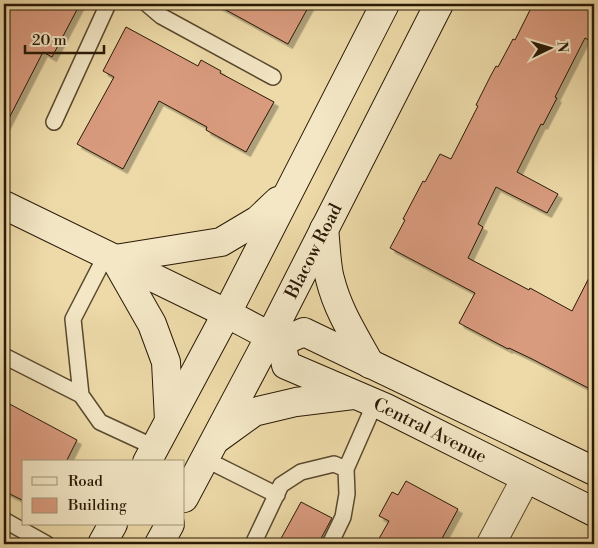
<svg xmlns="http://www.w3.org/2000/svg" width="598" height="548" font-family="'Libre Bodoni',serif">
<defs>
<filter id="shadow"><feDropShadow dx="4.5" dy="4.5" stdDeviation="0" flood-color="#0004"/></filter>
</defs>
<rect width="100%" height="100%" fill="#eddaa8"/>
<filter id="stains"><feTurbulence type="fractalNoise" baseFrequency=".004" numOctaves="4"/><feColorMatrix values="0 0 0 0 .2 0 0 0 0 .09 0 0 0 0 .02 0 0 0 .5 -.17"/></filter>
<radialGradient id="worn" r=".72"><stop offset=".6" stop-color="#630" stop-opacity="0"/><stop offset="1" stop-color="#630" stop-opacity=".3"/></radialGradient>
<!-- building -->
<path fill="#d99b7e" stroke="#291905" filter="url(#shadow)" d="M 4,4 L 80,4 L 52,57 L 43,52 L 4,128 Z
M 215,4 L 310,4 L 288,44 Z
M 533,4 L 594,4 L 594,43 L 585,38 L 555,97 L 557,98 L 543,125 L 541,124 L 517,172 L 558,194 L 547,213 L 496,187 L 478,224 L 483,227 L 468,258 L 529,290 L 530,288 L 572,311 L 594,268 L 594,391 L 532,359 L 509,348 L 508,349 L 459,323 L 475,293 L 390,248 L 405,220 L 403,219 L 423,181 L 425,182 L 440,154 L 451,159 L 478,106 L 476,105 L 490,77 L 496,66 L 498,67 L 513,39 L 515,40 Z
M 126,27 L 198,66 L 201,60 L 221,71 L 220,73 L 274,102 L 246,152 L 206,130 L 207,127 L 159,101 L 123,169 L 77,144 L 114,77 L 103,71 Z
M 4,401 L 77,440 L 66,462 L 24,462 L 24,501 L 4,491 Z
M 406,481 L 458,509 L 439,544 L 376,544 L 389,521 L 379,516 L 392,492 L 398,495 Z
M 301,502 L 332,518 L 318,544 L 278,544 Z"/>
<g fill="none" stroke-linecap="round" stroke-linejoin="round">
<defs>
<path id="lane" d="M 147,4 L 161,16 L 273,77
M 54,122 L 108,4
M 106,255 L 73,319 L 81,395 L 100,422 L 154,447
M 4,356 L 81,395
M 205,459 L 277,495
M 4,520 L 47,544
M 253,544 L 281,485 L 301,472 L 334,464 L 346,469
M 330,544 L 343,517 L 347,494 L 346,469 L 375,403"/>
<path id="street" d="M 491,544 L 526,478"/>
<g id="secondary">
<path id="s1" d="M 4,205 L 226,313 L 281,342 L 286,365 L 384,407 L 594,512"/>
<path d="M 324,229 C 326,244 326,265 330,279 C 338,311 354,335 370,364"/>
<path d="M 115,259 L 221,242 L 258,220 L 278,201"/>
<path d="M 115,259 L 152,324 L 166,362 L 169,420"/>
<path d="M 281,342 L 304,332 L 594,471"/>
<path d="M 218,438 L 254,412 L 296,402 L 353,395"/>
<path d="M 147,462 L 230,307 L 385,4"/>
<path id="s2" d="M 184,498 L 270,336 L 439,4"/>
<path d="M 102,544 L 113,524"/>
<path d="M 159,544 L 170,524"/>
</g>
</defs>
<!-- lane casing -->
<use href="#lane" stroke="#5a492e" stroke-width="18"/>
<!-- street casing -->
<use href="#street" stroke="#5a492e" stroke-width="30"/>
<!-- secondary casing -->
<use href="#secondary" stroke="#291905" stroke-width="30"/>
<!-- lane -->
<use href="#lane" stroke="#f3e7c6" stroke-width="15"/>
<!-- street -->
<use href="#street" stroke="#f3e7c6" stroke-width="28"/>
<!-- secondary -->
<use href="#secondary" stroke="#f3e7c6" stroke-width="28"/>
</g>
<g text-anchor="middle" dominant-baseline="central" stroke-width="4.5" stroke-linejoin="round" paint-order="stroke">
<!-- street labels -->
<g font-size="18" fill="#291905" stroke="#f3e7c6">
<text stroke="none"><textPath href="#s2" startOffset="279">Blacow Road</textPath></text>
<text stroke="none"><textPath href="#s1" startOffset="491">Central Avenue</textPath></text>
</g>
</g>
<!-- margin -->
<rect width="598" height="548" fill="none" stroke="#eddaa8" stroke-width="20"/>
<rect x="5" y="5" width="588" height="538" fill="none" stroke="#291905" stroke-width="2.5"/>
<rect x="10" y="10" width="578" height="528" fill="none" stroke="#291905"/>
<!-- legend -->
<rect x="22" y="460" width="162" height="65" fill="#f3e7c6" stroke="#a29579"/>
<rect x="32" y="477" width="25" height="8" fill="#f3e7c6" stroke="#a29579"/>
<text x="68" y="486" font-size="15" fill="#291905">Road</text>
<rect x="32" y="498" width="25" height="15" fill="#d99b7e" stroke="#a29579"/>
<text x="68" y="510" font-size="15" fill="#291905">Building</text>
<!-- north arrow -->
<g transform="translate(550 48) rotate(85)" stroke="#f3e7c6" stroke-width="4" paint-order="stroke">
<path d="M0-4L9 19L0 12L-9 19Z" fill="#291905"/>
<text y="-8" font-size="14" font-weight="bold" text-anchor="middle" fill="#291905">N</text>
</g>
<!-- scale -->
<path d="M25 45v8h79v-8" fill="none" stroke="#291905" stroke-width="2.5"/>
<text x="32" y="45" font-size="15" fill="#291905" stroke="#f3e7c6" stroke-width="4" paint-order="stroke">20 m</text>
<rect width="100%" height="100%" filter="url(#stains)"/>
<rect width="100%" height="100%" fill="url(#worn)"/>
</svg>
